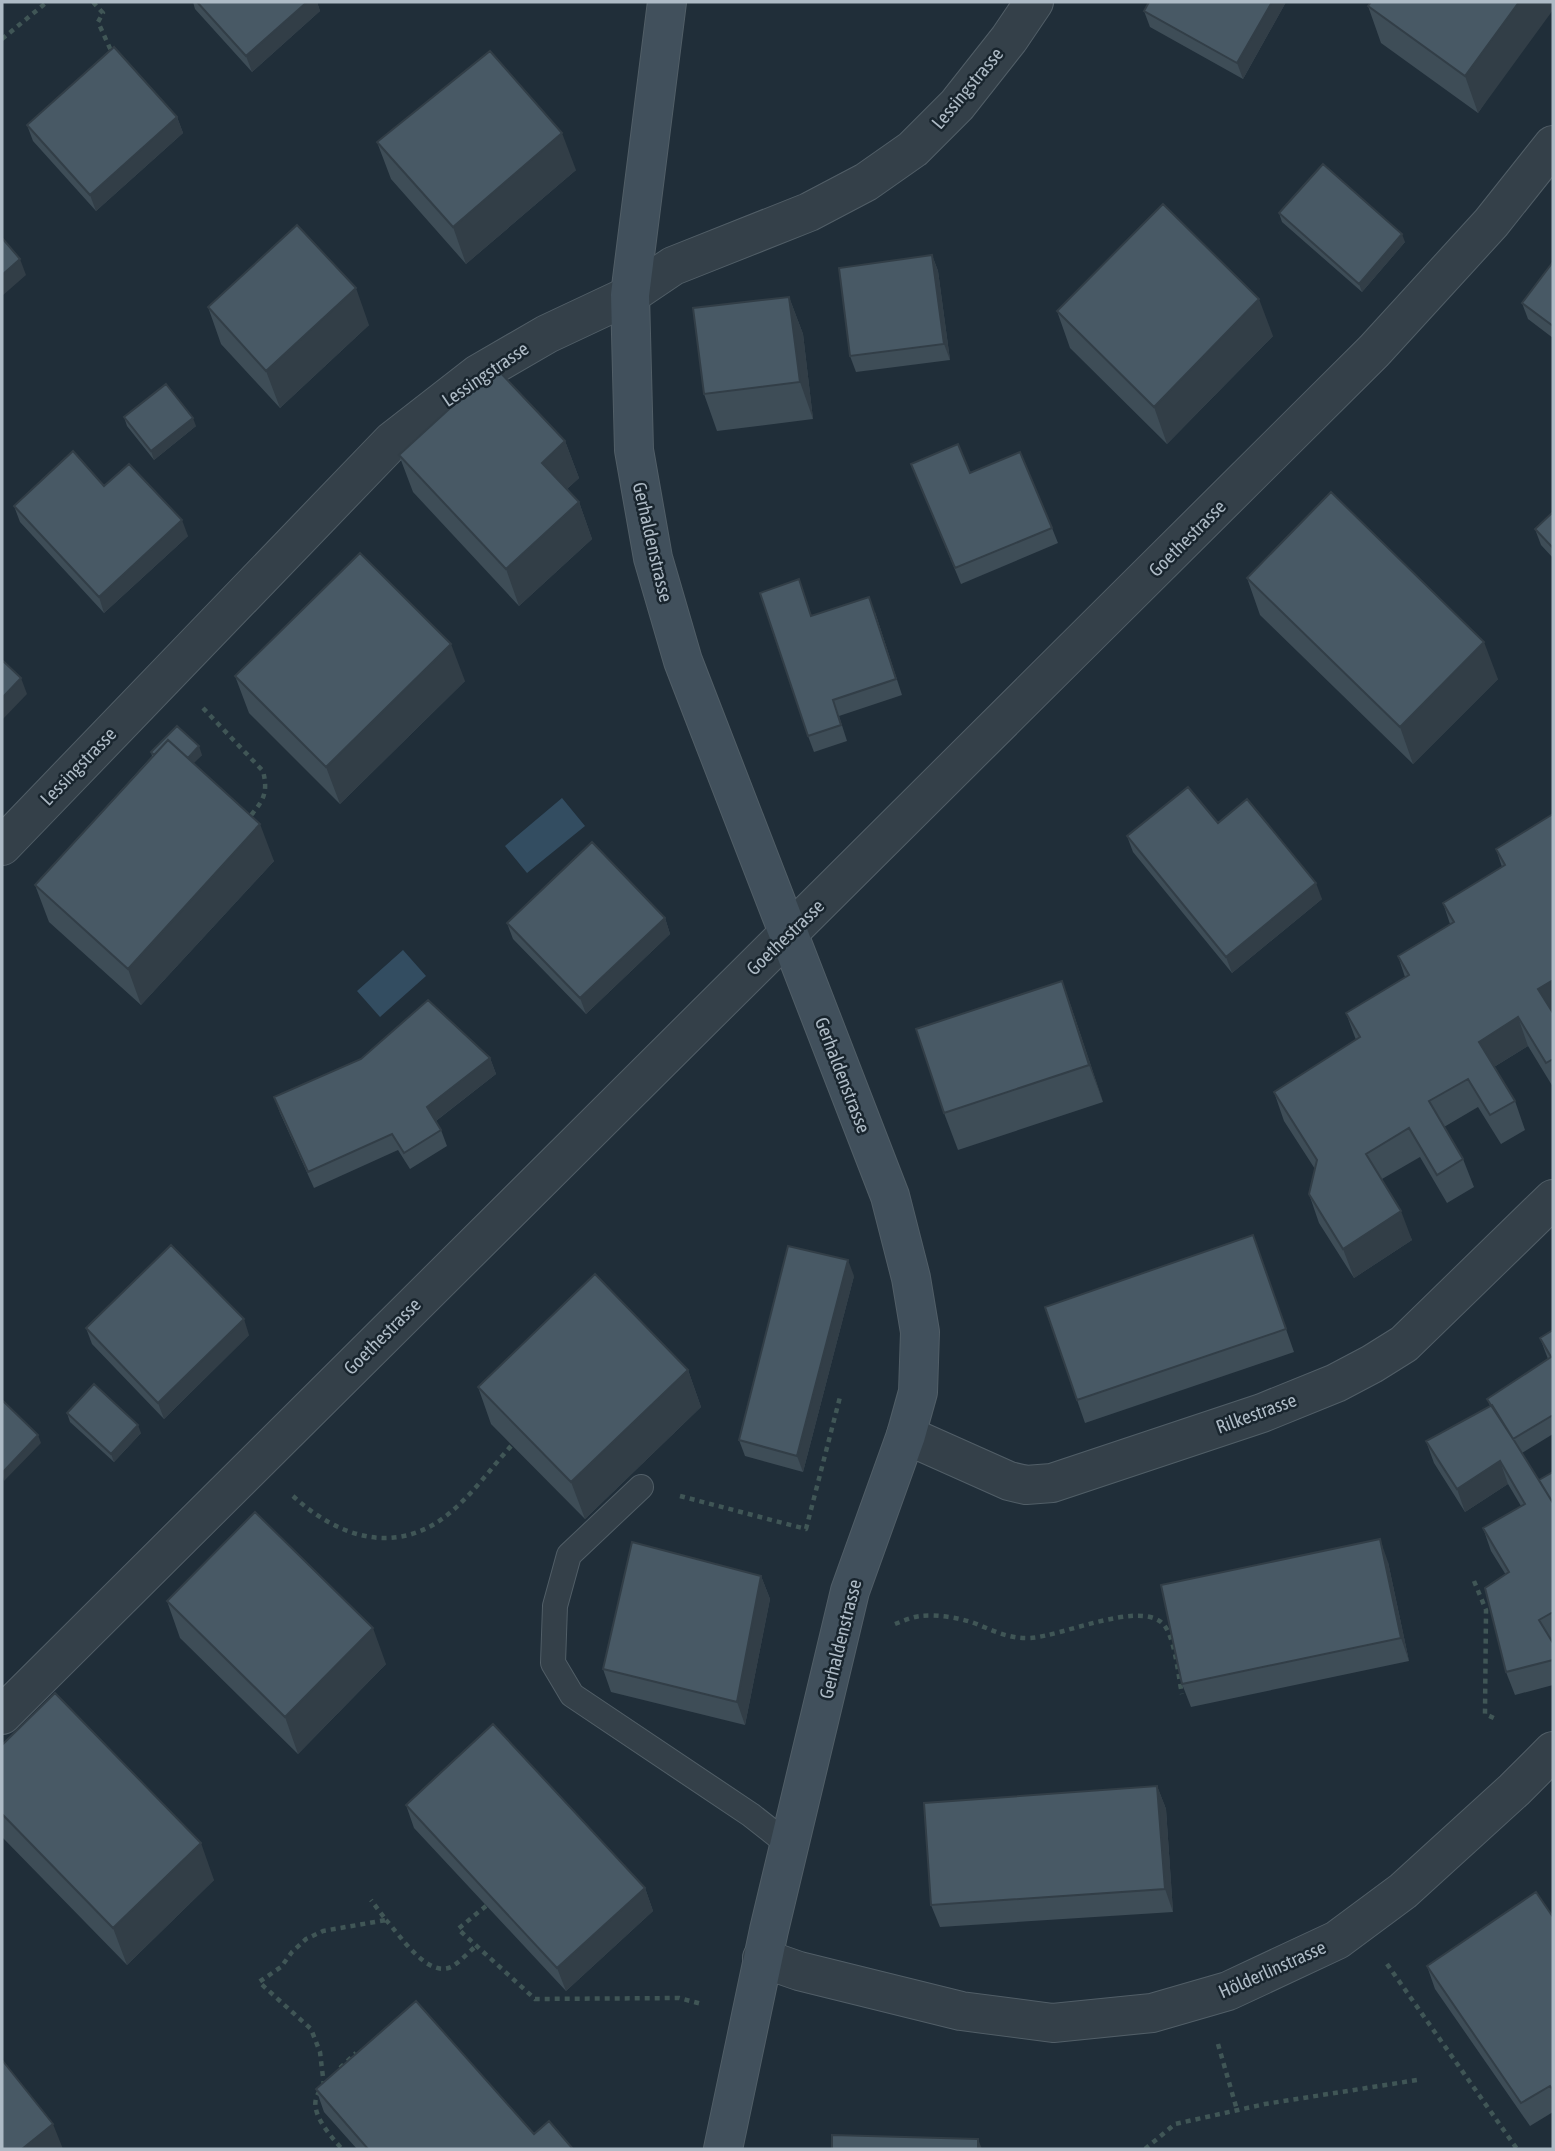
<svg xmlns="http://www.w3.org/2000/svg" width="1555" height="2151" font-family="'Asap Condensed',sans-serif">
<rect width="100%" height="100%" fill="#202e39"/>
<!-- water -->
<path fill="#334d61" d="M 562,798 L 585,826 L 527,873 L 505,846 Z
M 403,950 L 426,976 L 380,1017 L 357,991 Z"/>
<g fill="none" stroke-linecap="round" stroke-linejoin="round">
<defs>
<path id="lane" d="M 641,1487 L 569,1555 L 555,1606 L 553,1663 L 572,1695 L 751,1815 L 789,1845"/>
<path id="street" d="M 2,846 L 392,441 L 478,374 L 547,334 L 630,295 L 673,266 L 809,212 L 866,182 L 913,149 L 957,105 L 1009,39 L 1034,2
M 906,1435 L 1009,1481 L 1026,1485 L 1052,1483 L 1262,1413 L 1336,1383 L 1372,1364 L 1404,1344 L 1553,1199
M 2,1715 L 1374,351 L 1491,223 L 1553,145
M 762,1958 L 799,1971 L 961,2011 L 1053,2023 L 1152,2013 L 1228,1991 L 1337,1940 L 1403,1891 L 1514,1790 L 1553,1751"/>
<path id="secondary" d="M 667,2 L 630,295 L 634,450 L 653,558 L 683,661 L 890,1196 L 911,1278 L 920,1332 L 918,1392 L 906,1435 L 850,1591 L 769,1930 L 723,2149"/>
</defs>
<!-- lane casing -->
<use href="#lane" stroke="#515e67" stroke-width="26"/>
<!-- street casing -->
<use href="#street" stroke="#515e67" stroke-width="40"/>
<!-- secondary casing -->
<use href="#secondary" stroke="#515e67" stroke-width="40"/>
<!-- path -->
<path stroke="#405656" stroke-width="4.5" stroke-dasharray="5 5" stroke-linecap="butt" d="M 93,2 L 103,13 L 98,22 L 113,55
M 2,39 L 47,2
M 203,708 L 263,771 C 269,795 262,802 247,820
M 293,1496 C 333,1533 386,1554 436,1523 C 466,1504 489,1470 512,1445
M 680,1496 L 806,1529 L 840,1397
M 1474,1581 L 1486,1610 L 1485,1714 L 1496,1719
M 895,1624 C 903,1621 912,1617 920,1616 C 937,1614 963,1618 979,1625 C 996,1632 1011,1639 1030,1638 C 1062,1636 1136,1602 1161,1622 C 1175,1633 1178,1676 1182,1694
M 486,1906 L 458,1929 L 535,1999 L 679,1998 L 702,2004
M 386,1920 C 400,1935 427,1978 451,1967 C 460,1962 469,1952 477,1945
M 1387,1964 L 1517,2149
M 1218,2044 L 1237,2110
M 340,2068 L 356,2053
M 324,2086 L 320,2052 L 311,2029 L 259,1982 L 281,1967 L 292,1952 L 306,1939 L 323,1931 L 386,1920 L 371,1900
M 320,2091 C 305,2109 330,2135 342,2149
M 1145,2149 L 1175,2124 L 1265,2104 L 1417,2080"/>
<!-- lane -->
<use href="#lane" stroke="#344049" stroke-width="24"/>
<!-- street -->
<use href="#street" stroke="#344049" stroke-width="38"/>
<!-- secondary -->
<use href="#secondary" stroke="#41505c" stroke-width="38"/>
</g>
<!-- wall -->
<path fill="#3e4d57" d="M 193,2 L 317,2 L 320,11 L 252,72 L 195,9 Z
M 1286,2 L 1243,79 L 1150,27 L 1144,11 Z
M 1553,2 L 1478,113 L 1381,43 L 1368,6 Z
M 177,117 L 183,133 L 96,211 L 33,141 L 27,125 Z
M 377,142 L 576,170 L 466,264 L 391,179 Z
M 1279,213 L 1405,242 L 1362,292 L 1282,222 Z
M 932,255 L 938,271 L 950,360 L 856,372 L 850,356 Z
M 1553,262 L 1553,338 L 1528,319 L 1522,303 Z
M 789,297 L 803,334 L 813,419 L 717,431 L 704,394 Z
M 208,307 L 369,325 L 280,408 L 221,344 Z
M 1057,311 L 1273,336 L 1167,444 L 1070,348 Z
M 124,417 L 196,426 L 154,460 L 127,426 Z
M 565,441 L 579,478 L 567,489 L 579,502 L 592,539 L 519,606 L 413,492 L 399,455 Z
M 911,464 L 970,473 L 1052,528 L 1058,543 L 961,584 Z
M 104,486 L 188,536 L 104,613 L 20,522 L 14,506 Z
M 1553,512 L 1553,558 L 1541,545 L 1535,529 Z
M 1247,578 L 1498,679 L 1413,764 L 1260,615 Z
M 875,612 L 902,695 L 839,716 L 847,741 L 814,752 L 808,736 L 812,616 Z
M 235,676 L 465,681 L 340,804 L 249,713 Z
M 151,752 L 202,755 L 193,763 L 274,861 L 141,1005 L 49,922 L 35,885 L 152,756 Z
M 1553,814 L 1553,1087 L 1528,1046 L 1494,1067 L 1515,1101 L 1525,1130 L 1501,1144 L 1478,1107 L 1444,1127 L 1463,1159 L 1474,1187 L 1447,1203 L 1420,1157 L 1382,1179 L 1412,1240 L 1354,1278 L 1319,1223 L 1309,1194 L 1315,1169 L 1284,1121 L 1274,1092 L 1356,1040 L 1346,1013 L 1405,977 L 1398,956 L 1450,924 L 1443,903 L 1502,867 L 1496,849 Z
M 1218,823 L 1322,899 L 1232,973 L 1133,852 L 1127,836 Z
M 665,918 L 670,934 L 586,1014 L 513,939 L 507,923 Z
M 1062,981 L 1075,1018 L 1103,1102 L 958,1150 L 944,1113 Z
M 490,1058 L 496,1074 L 436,1121 L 441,1130 L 447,1146 L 410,1169 L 398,1150 L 314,1188 L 280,1113 L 274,1097 Z
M 1253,1235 L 1294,1352 L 1085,1423 L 1077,1400 Z
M 854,1276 L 803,1472 L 745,1456 L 739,1440 Z
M 86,1328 L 249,1335 L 164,1419 L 92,1344 Z
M 1553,1330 L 1553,1434 L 1522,1453 L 1539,1480 L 1553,1472 L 1553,1640 L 1552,1640 L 1553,1643 L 1553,1685 L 1515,1695 L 1506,1672 L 1506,1575 L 1491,1551 L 1483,1528 L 1521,1506 L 1508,1484 L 1465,1512 L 1434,1463 L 1426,1441 L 1490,1406 L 1487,1399 L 1548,1359 L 1540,1338 Z
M 688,1370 L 701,1407 L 585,1519 L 491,1424 L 478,1387 Z
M 67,1413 L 141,1433 L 114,1462 L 70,1422 Z
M 1388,1562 L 1409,1661 L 1191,1707 L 1182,1684 Z
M 761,1576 L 770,1599 L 745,1725 L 611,1692 L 603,1669 Z
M 167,1601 L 386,1664 L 298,1754 L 180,1638 Z
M 2,1745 L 214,1880 L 127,1965 L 2,1837 Z
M 1157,1786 L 1166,1809 L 1173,1912 L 940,1927 L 931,1905 Z
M 406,1805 L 645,1888 L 653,1911 L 566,1991 L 414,1828 Z
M 1553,1917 L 1553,2112 L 1530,2126 L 1435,1989 L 1427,1966 Z
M 316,2089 L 534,2134 L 573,2149 L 357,2149 L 324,2112 Z"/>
<!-- shaded-wall -->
<path fill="#323e47" d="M 307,2 L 317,2 L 320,11 L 252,72 L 246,56 Z
M 1272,2 L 1286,2 L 1243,79 L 1237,63 Z
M 1519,2 L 1553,2 L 1553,10 L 1478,113 L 1465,76 Z
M 177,117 L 183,133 L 96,211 L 90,195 Z
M 562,133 L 576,170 L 466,264 L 453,227 Z
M 1402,234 L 1405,242 L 1362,292 L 1359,284 Z
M 932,255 L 938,271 L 950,360 L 944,344 Z
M 20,259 L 26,275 L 2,296 L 2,275 Z
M 356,288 L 369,325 L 280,408 L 266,371 Z
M 789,297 L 803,334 L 813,419 L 800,382 Z
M 1259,299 L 1273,336 L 1167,444 L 1154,407 Z
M 193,418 L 196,426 L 154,460 L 151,451 Z
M 565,441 L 579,478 L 555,500 L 542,463 Z
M 579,502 L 592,539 L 519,606 L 506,569 Z
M 182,520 L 188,536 L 104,613 L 99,597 Z
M 1484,642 L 1498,679 L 1413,764 L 1400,727 Z
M 451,644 L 465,681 L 340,804 L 326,767 Z
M 21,678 L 27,694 L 2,720 L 2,698 Z
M 199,746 L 202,755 L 175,782 L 172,774 Z
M 260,824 L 274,861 L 141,1005 L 128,969 Z
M 1316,883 L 1322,899 L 1232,973 L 1226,957 Z
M 665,918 L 670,934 L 586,1014 L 580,998 Z
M 1553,980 L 1553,1015 L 1538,989 Z
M 1062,981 L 1075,1018 L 1103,1102 L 1089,1065 Z
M 1518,1017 L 1528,1046 L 1489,1070 L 1479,1042 Z
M 490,1058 L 496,1074 L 433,1123 L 427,1107 Z
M 1401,1211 L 1412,1240 L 1354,1278 L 1343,1249 Z
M 848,1260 L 854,1276 L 803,1472 L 797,1456 Z
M 244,1319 L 249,1335 L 164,1419 L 158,1403 Z
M 688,1370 L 701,1407 L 585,1519 L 571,1482 Z
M 138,1425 L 141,1433 L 114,1462 L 111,1454 Z
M 38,1435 L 41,1443 L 4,1481 L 2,1473 Z
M 1500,1461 L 1508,1484 L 1465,1512 L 1457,1489 Z
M 1380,1539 L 1388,1562 L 1409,1661 L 1401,1638 Z
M 761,1576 L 770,1599 L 745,1725 L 737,1702 Z
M 373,1628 L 386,1664 L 298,1754 L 285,1717 Z
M 1157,1786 L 1166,1809 L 1173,1912 L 1165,1889 Z
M 201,1843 L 214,1880 L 127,1965 L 113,1928 Z
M 645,1888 L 653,1911 L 566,1991 L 557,1968 Z
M 53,2124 L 63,2149 L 22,2149 Z
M 978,2139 L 982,2149 L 978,2149 Z"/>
<!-- building -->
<path fill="#485965" stroke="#323e47" stroke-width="2" d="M 197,2 L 307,2 L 246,56 Z
M 1149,2 L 1272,2 L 1237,63 L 1144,11 Z
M 1371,2 L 1519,2 L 1465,76 L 1368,6 Z
M 114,47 L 177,117 L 90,195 L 27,125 Z
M 490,51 L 562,133 L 453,227 L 377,142 Z
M 1323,164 L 1402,234 L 1359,284 L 1279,213 Z
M 1163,204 L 1259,299 L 1154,407 L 1057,311 Z
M 297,225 L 356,288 L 266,371 L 208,307 Z
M 2,238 L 20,259 L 2,275 Z
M 932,255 L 944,344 L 850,356 L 839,268 Z
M 1553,262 L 1553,326 L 1522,303 Z
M 789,297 L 800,382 L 704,394 L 693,308 Z
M 495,367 L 565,441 L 542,463 L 579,502 L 506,569 L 399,455 Z
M 166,384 L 193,418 L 151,451 L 124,417 Z
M 958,444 L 970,473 L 1020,452 L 1052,528 L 955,568 L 911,464 Z
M 73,451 L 104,486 L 129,464 L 182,520 L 99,597 L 14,506 Z
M 1331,492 L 1484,642 L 1400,727 L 1247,578 Z
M 1553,512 L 1553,548 L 1535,529 Z
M 360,553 L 451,644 L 326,767 L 235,676 Z
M 799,579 L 811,616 L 869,597 L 896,679 L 833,700 L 841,725 L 808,736 L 760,593 Z
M 2,660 L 21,678 L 2,698 Z
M 177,726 L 199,746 L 188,758 L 168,740 L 154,755 L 151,752 Z
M 168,740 L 260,824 L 128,969 L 35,885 Z
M 1188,787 L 1218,823 L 1247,799 L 1316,883 L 1226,957 L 1127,836 Z
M 1553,814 L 1553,980 L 1538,989 L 1553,1013 L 1553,1059 L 1546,1063 L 1518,1017 L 1479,1042 L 1515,1101 L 1490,1115 L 1468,1079 L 1429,1101 L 1463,1159 L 1437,1175 L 1409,1128 L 1366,1154 L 1401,1211 L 1343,1249 L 1309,1194 L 1317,1160 L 1274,1092 L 1360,1037 L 1346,1013 L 1409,975 L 1398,956 L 1454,922 L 1443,903 L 1505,865 L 1496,849 Z
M 592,842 L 665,918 L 580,998 L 507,923 Z
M 1062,981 L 1089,1065 L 944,1113 L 916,1029 Z
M 428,1000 L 490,1058 L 427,1107 L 441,1130 L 404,1153 L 392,1134 L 308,1172 L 274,1097 L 361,1059 Z
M 1253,1235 L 1286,1329 L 1077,1400 L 1045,1307 Z
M 171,1245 L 244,1319 L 158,1403 L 86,1328 Z
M 788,1246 L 848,1260 L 797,1456 L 739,1440 Z
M 595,1274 L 688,1370 L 571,1482 L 478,1387 Z
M 1553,1330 L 1553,1415 L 1513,1439 L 1487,1399 L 1551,1357 L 1540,1338 Z
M 94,1384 L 138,1425 L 111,1454 L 67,1413 Z
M 3,1401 L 38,1435 L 2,1473 L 2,1402 Z
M 1492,1405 L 1553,1503 L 1553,1612 L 1539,1620 L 1553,1643 L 1553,1660 L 1506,1672 L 1485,1588 L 1509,1572 L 1483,1528 L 1525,1504 L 1500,1461 L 1457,1489 L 1426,1441 Z
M 1553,1472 L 1553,1503 L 1539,1480 Z
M 255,1512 L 373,1628 L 285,1717 L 167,1601 Z
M 1380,1539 L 1401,1638 L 1182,1684 L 1161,1585 Z
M 632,1542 L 761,1576 L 737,1702 L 603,1669 Z
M 55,1693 L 201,1843 L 113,1928 L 2,1814 L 2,1745 Z
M 493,1724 L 645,1888 L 557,1968 L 406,1805 Z
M 1157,1786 L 1165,1889 L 931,1905 L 924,1803 Z
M 1536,1892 L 1553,1917 L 1553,2090 L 1550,2086 L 1521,2103 L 1427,1966 Z
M 416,2001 L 534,2134 L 549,2121 L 573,2149 L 368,2149 L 316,2089 Z
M 2,2060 L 53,2124 L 22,2149 L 2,2149 Z
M 832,2135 L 978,2139 L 978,2149 L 832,2149 Z"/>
<g text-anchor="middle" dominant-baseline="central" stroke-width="5" stroke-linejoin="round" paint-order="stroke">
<!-- street labels -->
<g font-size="19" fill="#aebbc6" stroke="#19252e">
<text transform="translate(967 88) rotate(-50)">Lessingstrasse</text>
<text transform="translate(485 374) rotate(-34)">Lessingstrasse</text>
<text transform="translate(1187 538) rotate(-45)">Goethestrasse</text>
<text transform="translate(653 542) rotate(77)">Gerhaldenstrasse</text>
<text transform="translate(78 766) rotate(-46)">Lessingstrasse</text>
<text transform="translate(785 937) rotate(-44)">Goethestrasse</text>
<text transform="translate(843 1075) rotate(69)">Gerhaldenstrasse</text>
<text transform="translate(382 1336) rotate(-45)">Goethestrasse</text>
<text transform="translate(1256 1413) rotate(-20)">Rilkestrasse</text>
<text transform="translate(840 1639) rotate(-76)">Gerhaldenstrasse</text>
<text transform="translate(1272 1969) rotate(-24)">Hölderlinstrasse</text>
</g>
</g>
<!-- border -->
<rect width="1555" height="2151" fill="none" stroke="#aebbc6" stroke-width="7"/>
</svg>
